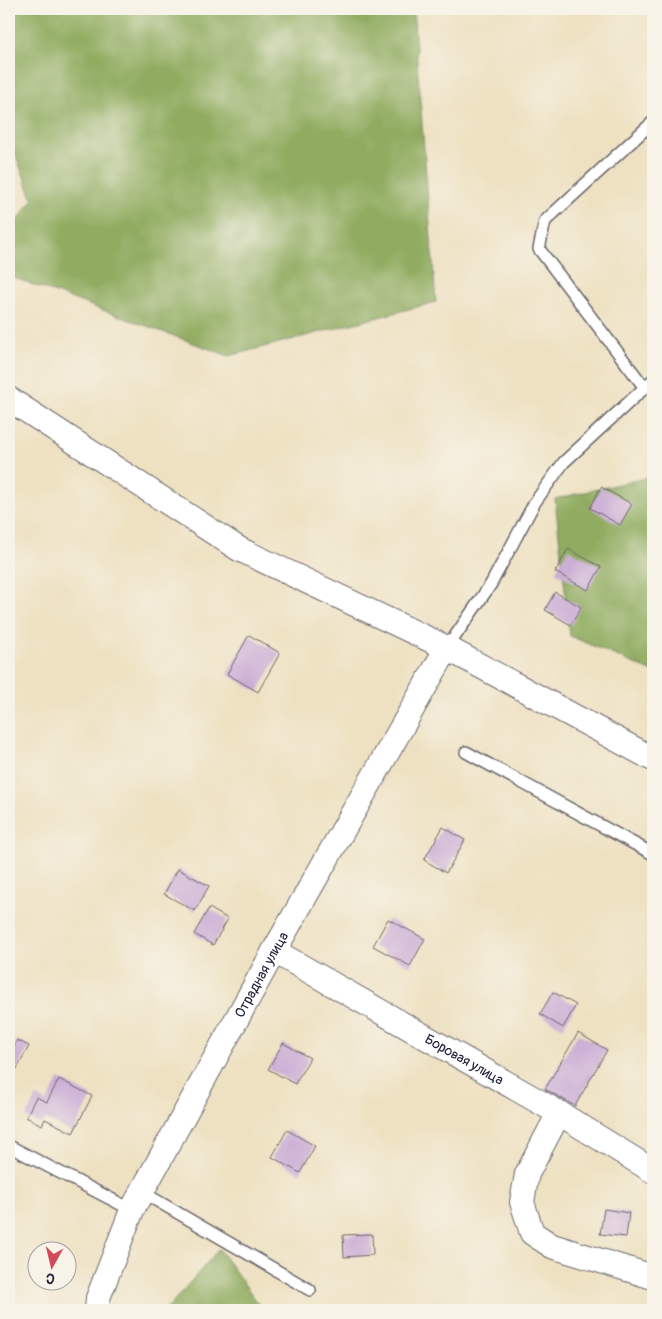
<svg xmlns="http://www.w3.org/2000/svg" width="662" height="1319" font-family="Pangolin,sans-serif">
<rect width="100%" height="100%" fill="#f7f3e8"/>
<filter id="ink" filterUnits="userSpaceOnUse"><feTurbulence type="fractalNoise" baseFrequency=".02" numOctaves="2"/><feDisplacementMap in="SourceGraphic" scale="10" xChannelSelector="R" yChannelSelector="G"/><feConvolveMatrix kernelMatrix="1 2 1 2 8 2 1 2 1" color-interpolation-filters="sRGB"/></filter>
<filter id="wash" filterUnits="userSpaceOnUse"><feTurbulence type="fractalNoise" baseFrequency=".0096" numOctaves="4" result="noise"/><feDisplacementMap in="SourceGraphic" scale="20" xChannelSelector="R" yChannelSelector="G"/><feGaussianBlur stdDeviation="1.12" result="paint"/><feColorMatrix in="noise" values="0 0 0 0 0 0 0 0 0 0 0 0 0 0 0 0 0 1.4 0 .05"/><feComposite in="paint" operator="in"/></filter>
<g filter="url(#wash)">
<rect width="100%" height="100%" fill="#eee1c1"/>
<!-- forest -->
<path fill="#90ac60" stroke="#59674e" d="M 9,9 L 413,9 L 436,302 L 229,356 L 9,276 L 9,231 L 33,200 L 9,138 Z
M 653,476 L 653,672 L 570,636 L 555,499 Z
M 219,1249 L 263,1310 L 166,1310 Z"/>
<g id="blocks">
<!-- building -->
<path fill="#ccafd6" d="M 601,487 L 632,504 L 620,525 L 590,508 Z
M 568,549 L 601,567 L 588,590 L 555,572 Z
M 555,592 L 581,607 L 571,625 L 545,610 Z
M 249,635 L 280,653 L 258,692 L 227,674 Z
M 443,827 L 465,840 L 446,873 L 424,860 Z
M 178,869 L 209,886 L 195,911 L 164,894 Z
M 209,908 L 228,919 L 213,945 L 194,934 Z
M 388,919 L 425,939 L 410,966 L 373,946 Z
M 553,992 L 576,1005 L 563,1028 L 540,1014 Z
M 578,1033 L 607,1050 L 575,1106 L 545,1089 Z
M 17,1040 L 29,1046 L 17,1069 L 9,1064 L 9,1056 Z
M 283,1043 L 310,1058 L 295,1084 L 268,1069 Z
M 59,1079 L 92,1096 L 73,1133 L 45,1119 L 42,1125 L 26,1117 L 36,1097 L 47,1102 Z
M 287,1130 L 315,1146 L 300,1173 L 272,1157 Z
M 604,1209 L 629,1213 L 626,1237 L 600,1234 Z
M 372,1234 L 373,1255 L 344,1257 L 343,1235 Z"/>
</g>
</g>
<g filter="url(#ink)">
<use href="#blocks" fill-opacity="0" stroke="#69656a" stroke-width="1"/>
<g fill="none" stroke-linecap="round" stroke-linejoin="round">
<defs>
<path id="lane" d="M 645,388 L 539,249 L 545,221 L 653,122
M 447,648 L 491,584 L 535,502 L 564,462 L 653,380
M 466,752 L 653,854
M 9,1146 L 132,1210
M 142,1192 L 310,1290"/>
<g id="street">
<path d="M 9,399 L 239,549 L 447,648 L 653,759"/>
<path id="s1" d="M 274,951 L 559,1113 L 653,1171"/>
<path d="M 559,1113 L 527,1174 L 522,1202 L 532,1233 L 552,1246 L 653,1277"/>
<path id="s2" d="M 97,1310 L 98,1298 L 132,1210 L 274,951 L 447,648"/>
</g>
</defs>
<!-- lane casing -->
<use href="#lane" stroke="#69656a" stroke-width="14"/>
<!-- street casing -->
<use href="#street" stroke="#69656a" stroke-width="26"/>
<!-- lane -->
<use href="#lane" stroke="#fff" stroke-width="11"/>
<!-- street -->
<use href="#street" stroke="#fff" stroke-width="24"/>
</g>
</g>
<g text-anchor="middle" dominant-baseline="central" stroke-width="4" stroke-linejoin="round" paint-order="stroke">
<!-- street labels -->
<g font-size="14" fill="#22223b" stroke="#f7f3e8">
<text stroke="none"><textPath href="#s2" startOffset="375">Отрадная улица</textPath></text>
<text stroke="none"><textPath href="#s1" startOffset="219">Боровая улица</textPath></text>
</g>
</g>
<!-- margin -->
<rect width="662" height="1319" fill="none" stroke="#f7f3e8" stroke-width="30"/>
<!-- north arrow -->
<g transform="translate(52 1266) rotate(188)"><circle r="24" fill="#f7f3e8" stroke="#a29fa3"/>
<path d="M0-4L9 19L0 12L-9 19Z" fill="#d1495b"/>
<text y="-8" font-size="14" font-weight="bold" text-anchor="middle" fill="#22223b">С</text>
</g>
</svg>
